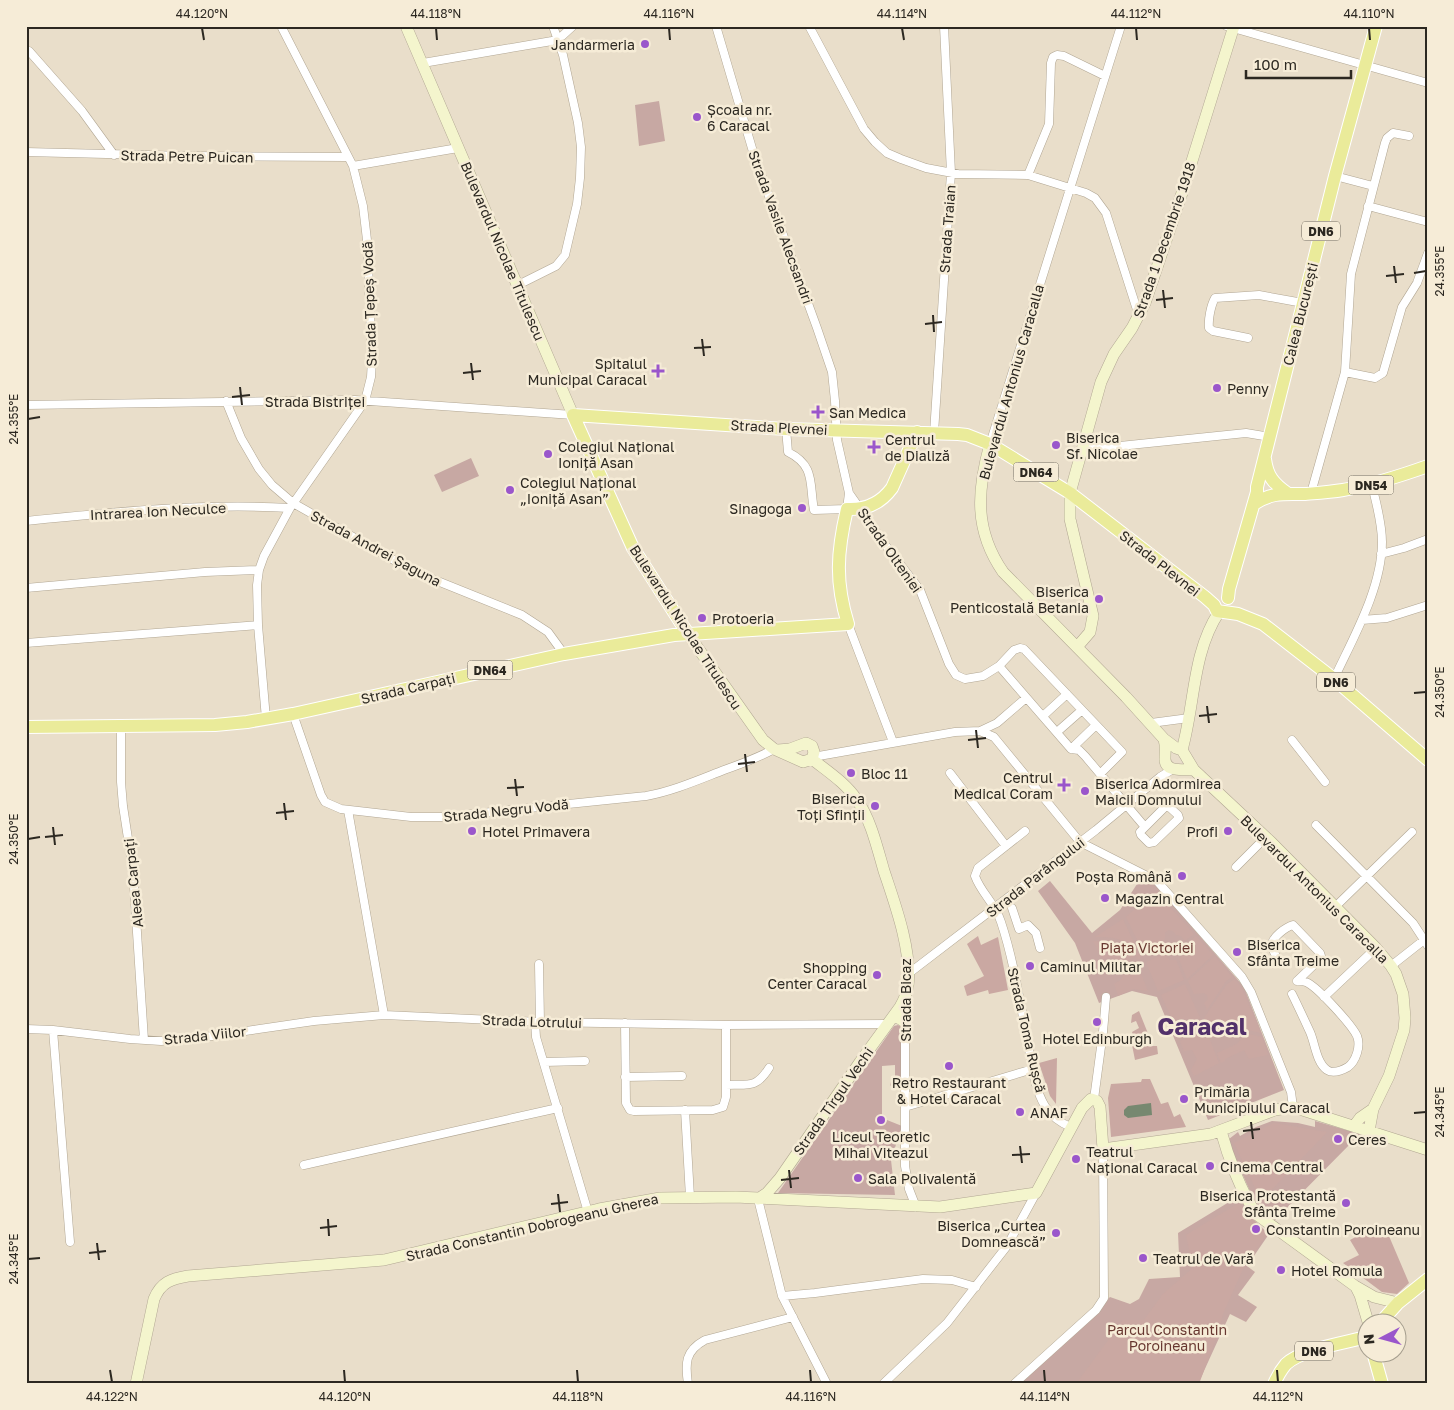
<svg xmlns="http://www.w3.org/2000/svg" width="1454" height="1410" font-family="'Golos Text',sans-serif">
<rect width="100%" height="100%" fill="#e9deca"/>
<!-- green -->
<path fill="#c7a8a3" d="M 659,101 L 665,141 L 639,146 L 635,105 Z
M 471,458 L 479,476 L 442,492 L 434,475 Z
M 1141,878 L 1155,884 L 1160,890 L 1244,987 L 1284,1090 L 1208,1120 L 1157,997 L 1132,991 L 1099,1003 L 1075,943 L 1038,891 L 1050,881 L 1092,933 L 1120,910 Z
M 898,1025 L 902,1027 L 902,1089 L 893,1089 L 890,1085 L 891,1082 L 895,1081 L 895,1065 L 882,1066 L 882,1118 L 902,1126 L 891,1160 L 895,1195 L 778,1193 L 894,1026 Z
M 1272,1121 L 1298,1123 L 1315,1127 L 1315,1121 L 1360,1134 L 1275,1220 L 1258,1209 L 1229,1144 L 1229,1139 L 1238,1132 L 1240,1136 L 1256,1127 Z
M 1239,1196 L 1253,1220 L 1269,1234 L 1247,1266 L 1255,1272 L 1238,1295 L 1257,1307 L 1246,1322 L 1230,1314 L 1198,1384 L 1019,1384 L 1110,1297 L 1130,1304 L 1139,1299 L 1149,1279 L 1180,1277 L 1178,1233 Z"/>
<!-- forest -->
<path fill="#caa8a2" d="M 1156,891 L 1194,934 L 1185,941 L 1181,936 L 1176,935 L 1173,931 L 1168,930 L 1165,933 L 1165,938 L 1160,948 L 1151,951 L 1145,948 L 1141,948 L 1126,917 Z
M 1123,919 L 1141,958 L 1138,959 C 1124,939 1120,937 1095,937 Z
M 978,936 L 981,945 L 998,937 L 1008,990 L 989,994 L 988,990 L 967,996 L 964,986 L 984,976 L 967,944 Z
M 1196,936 L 1213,955 L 1187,979 L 1179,959 L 1185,952 L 1188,943 Z
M 1093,941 C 1111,942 1123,943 1134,957 L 1122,963 C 1115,958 1111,956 1103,959 Z
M 1164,954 L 1170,960 L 1176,960 L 1184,980 L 1158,991 L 1146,962 Z
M 1215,956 L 1232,977 L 1226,981 L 1207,1010 L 1204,1003 L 1208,999 L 1207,995 L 1204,993 L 1194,994 L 1188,981 Z
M 1137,964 L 1148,991 L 1133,989 L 1118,996 L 1114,984 C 1121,981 1124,977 1124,969 Z
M 1235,979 L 1242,989 L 1261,1033 L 1238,1028 L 1231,1020 L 1209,1028 L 1204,1018 L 1227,984 Z
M 1185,984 L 1200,1018 L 1193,1021 C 1183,1017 1181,1021 1172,1019 L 1161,995 Z
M 1139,1011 L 1153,1046 L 1157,1046 L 1158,1054 L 1135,1060 L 1131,1040 L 1134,1039 L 1132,1032 L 1139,1028 L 1136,1021 L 1131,1023 L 1132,1015 Z
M 1206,1030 L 1219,1063 L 1194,1076 L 1191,1070 L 1197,1059 L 1192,1050 L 1184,1051 L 1180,1041 Z
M 1240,1032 L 1262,1037 L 1268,1055 L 1249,1059 L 1244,1050 L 1225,1059 L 1225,1061 L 1221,1063 L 1217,1053 L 1237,1044 L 1242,1038 Z
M 1057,1058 L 1056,1104 L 1050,1096 L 1039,1063 Z
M 1142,1079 L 1150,1079 L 1161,1104 L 1168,1102 L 1174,1117 L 1180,1114 L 1186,1127 L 1111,1137 L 1108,1098 L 1111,1084 L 1141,1082 Z
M 1274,1123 L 1327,1132 L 1261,1201 L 1234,1143 Z
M 1239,1203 L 1267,1234 L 1242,1271 L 1223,1314 L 1218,1333 L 1199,1384 L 1076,1384 L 1123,1320 L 1144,1320 L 1163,1294 L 1193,1268 L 1186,1235 Z
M 1386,1229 L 1409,1283 L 1397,1294 L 1382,1292 L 1343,1263 L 1359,1255 L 1350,1240 L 1365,1232 Z"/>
<!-- water -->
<path fill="#778870" d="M 1151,1103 L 1152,1115 L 1128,1118 L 1124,1115 L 1124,1110 L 1128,1106 Z"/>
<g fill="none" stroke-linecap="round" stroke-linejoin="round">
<defs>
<path id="street" d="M 716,26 L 754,155 L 817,328 L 832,372 L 835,401 L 837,440 L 849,493 L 847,509 L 814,510 C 809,484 816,466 788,452 L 786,429
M 809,26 L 864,129 L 875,142 L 887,153 L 901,159 L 926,168 L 958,174 L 1028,175 L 1086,193 L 1095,198 L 1106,213 L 1139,316
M 1226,26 L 1428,83
M 29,51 L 82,111 L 114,155
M 423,63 L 552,41 L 562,36 L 573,26
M 26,152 L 187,156 L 348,157
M 353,166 L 458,148
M 1028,175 L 1049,124 L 1051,63 L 1053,57 L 1057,55 L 1064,56 L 1105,76
M 1335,176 L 1373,186
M 1368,206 L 1428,222
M 518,285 L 556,266 L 565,255 L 577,204 L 580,178 L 581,147 L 578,123 L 563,55 L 553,26
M 1248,338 L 1213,331 L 1209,328 C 1208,319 1211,305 1215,298 L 1259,295 L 1303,303
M 1345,372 L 1375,378 L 1383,373 L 1402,307 L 1417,283 L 1428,253
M 226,401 L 241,438 L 259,469 L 272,485 L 293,503 L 415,572 L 522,615 L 548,632 L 564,654
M 26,405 L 355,400 L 573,415
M 934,433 L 951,173 L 944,26
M 990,444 L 1121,26
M 1081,450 L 1246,433 L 1270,437
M 849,493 L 886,546 L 920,590 L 949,664 L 956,675 L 965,679 L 983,676 L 999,666 L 1014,650 L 1020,648 L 1024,649 L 1122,752 L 1100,774
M 1311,493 L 1345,372 L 1351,274 L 1385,143 L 1387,138 L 1393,133 L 1409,136
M 26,521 C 113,512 202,503 290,508
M 1381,554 L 1404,548 L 1428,539
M 26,588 L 205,572 L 259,570
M 1362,620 L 1387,618 L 1428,605
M 848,624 L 893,742
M 26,643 L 258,625
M 999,666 L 1071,749 L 1079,750 L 1085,756 L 1145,827
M 1334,679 C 1353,638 1382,588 1382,542 C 1382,522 1376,503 1372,485
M 293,714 L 321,795 L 325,802 L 341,809 L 411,817 L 444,817 L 646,796 C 673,791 698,780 724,770 C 741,764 758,758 774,749
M 1043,716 L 1067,694
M 266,719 L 258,625 L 257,585 L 259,570 L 264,556 L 290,508 L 365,401 L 371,377 L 372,360 L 367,240 L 363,206 L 353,166 L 281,26
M 1151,723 L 1189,718
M 121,726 L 121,782 L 123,806 L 133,871 L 144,1040
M 980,731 L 997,723 L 1026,698
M 1057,732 L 1082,710
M 1292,740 L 1325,782
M 1071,749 L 1096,725
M 813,757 L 955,732 L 980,731 L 994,737 L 1080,842 L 1157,881 L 1242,977 L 1251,992 L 1291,1092 L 1293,1107
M 950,773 L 1006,846
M 1167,805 L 1178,815 L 1179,818 L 1154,842 L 1149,843 L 1141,835 L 1140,832 Z
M 348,810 L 384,1015
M 1316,825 L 1413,923 L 1428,946
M 1025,831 L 978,868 L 975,876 C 981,893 995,903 1001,922 C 1014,961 1020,1003 1028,1044 C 1032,1065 1034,1088 1045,1106 C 1052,1117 1060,1123 1071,1127
M 1236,867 L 1266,837
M 1335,907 L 1412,832
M 1012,908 L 1019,929 L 1028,925 L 1036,933 L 1040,948
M 1275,954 C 1274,952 1272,947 1272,945 C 1272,937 1286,927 1293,925 L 1320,953 L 1321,956 L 1319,960 L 1297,981
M 539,964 L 540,1022
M 1391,966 L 1424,940
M 908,974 L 1096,830 L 1160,777 L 1173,769
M 1292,994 C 1298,1006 1304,1019 1310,1032 C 1315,1043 1316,1062 1327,1070 C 1333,1074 1341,1071 1348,1067 C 1356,1061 1361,1046 1357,1036 C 1352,1025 1319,989 1308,983 C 1305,981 1301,981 1297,981
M 1324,997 L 1376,948
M 905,1001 L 905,1166 L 909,1189 L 916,1207
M 535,1022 L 536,1037 L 588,1212
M 625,1023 L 626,1103 L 630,1110 L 634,1111 L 713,1110 L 723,1107 L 726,1097 L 726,1025
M 26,1029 L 53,1030 L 130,1039 L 161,1041 L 205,1037 L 314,1021 L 384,1015 L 540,1022 L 726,1025 L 887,1024
M 53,1030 L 70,1242
M 544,1062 L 585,1061
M 625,1077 L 682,1076
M 726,1085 C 748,1084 756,1089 769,1068
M 1094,1099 L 1103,1032 L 1106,997
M 905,1107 L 1033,1069
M 685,1110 L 690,1197
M 304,1165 L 558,1108
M 758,1199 L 782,1296 L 827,1384
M 782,1296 L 815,1293 L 923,1279 L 952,1280 L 976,1287
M 688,1384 C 685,1363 685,1351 705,1340 L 793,1317
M 883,1384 L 947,1323 L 1007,1246 L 1036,1193
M 1014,1384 L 1096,1310 L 1104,1298 L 1103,1149"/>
<path id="secondary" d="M 406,26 L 573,415
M 990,444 C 977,491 974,530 1003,572 L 1126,697 L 1164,739 L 1176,748 L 1182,750 L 1194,770 L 1272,843 L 1376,948 L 1391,966 L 1396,974 L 1403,994 L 1405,1018 L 1404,1030 L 1389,1076 L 1373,1109 L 1369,1131
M 688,634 L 763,740 L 774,749 L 803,762 L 812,759 L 814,752 L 812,746 L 806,743 L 790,749 L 778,750
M 1077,647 L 1090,632 L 1093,616 L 1070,519 L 1070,493 L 1101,382 L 1114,354 L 1132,328 L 1145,303 L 1182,193 L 1234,26
M 1164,739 C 1166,746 1165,751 1165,758 C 1164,773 1184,769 1194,770
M 1182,750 C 1195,704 1192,653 1219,612
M 892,1018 L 897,1017 L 905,1022
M 1354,1126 L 1360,1118 L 1373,1109
M 1221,1131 C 1228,1157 1241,1191 1256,1214 L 1355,1286 L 1374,1297 L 1398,1303
M 758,1199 L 767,1193 L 780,1178 L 860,1062 L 900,1007 C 904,1000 907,994 908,986 C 912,950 895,904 884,871 C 877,847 871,820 857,800 C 846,783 827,771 812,759
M 1356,1287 L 1360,1295 L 1368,1322
M 136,1384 L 154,1299 C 161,1282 171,1279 188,1276 L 384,1260 L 599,1209 L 660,1198 L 736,1197 L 940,1207 L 1036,1193 L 1082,1108 L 1091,1099 L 1097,1101 L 1100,1107 L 1103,1149 L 1211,1134 L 1275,1110 L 1293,1107 L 1428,1150"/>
<path id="primary" d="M 1265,459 C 1267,476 1274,484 1287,493
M 1254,504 C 1272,492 1284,494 1305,494 C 1317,493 1331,492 1343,490 C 1372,485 1400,476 1428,466
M 1228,598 L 1229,589 L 1257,492 L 1257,487 L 1335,176 L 1376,26
M 688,634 L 633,548 L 573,415 L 786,429 L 958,434 L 967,435 L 990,444 L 1070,493 L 1205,597 L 1214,605 L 1217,611 L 1238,614 L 1263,624 L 1334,679 L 1428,760
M 26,727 L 215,725 L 247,722 L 293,714 L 564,654 L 674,635 L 848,624 C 835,582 837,552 847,509 C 865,510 881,503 892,488 L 917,432
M 1381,1322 L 1398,1303 L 1428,1279
M 1373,1352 L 1382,1384
M 1274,1384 C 1277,1377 1281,1370 1286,1364 C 1302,1349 1345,1343 1366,1337"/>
</defs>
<!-- street casing -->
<use href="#street" stroke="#b1a693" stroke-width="9"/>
<!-- secondary casing -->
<use href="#secondary" stroke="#b1a693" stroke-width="12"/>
<!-- primary casing -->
<use href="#primary" stroke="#fff" stroke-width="14"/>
<!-- street -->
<use href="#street" stroke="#fff" stroke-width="8"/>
<!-- secondary -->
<use href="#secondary" stroke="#f4f5cd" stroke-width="11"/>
<!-- primary -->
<use href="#primary" stroke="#eaeb9a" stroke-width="12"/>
</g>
<!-- ticks -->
<path fill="none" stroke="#2c2821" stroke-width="2" d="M 202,28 L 204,40M 436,28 L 437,40M 669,28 L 670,40M 902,28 L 904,40M 1136,28 L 1137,40M 1369,28 L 1370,40M 1394,266 L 1396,283M 1414,273 L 1426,271M 1386,276 L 1404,274M 1163,290 L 1165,308M 1156,300 L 1173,298M 933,315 L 934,332M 925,324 L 942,322M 702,339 L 704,356M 694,348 L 711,347M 471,363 L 473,380M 463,373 L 481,371M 240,387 L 242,405M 232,397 L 250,395M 28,419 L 40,417M 1414,693 L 1426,692M 1207,706 L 1209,723M 1199,716 L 1217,714M 976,730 L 978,748M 968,740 L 986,738M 745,754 L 747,772M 738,764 L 755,762M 515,779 L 517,796M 507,788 L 524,787M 284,803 L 286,820M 276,813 L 294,811M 53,827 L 55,845M 45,837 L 63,835M 28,839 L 40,837M 1414,1113 L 1426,1112M 1251,1122 L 1253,1139M 1243,1131 L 1260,1129M 1020,1146 L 1022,1163M 1012,1155 L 1030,1154M 789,1170 L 791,1188M 781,1180 L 799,1178M 558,1194 L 560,1212M 551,1204 L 568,1202M 328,1219 L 329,1236M 320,1228 L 337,1226M 97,1243 L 99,1260M 89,1253 L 106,1251M 28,1259 L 40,1258M 110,1370 L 112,1382M 344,1370 L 345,1382M 577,1370 L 578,1382M 810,1370 L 811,1382M 1044,1370 L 1045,1382M 1277,1370 L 1278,1382"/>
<!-- markers -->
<g fill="#9a56cb" stroke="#f6ecd7" stroke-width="2">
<circle cx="645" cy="44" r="5"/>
<circle cx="697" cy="117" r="5"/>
<path d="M655.5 363.5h5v5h5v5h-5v5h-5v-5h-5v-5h5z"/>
<circle cx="1217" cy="388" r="5"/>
<path d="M815.5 404.5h5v5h5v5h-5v5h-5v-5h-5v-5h5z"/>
<circle cx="1056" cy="445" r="5"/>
<path d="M871.5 439.5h5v5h5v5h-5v5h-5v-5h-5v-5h5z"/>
<circle cx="548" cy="454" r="5"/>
<circle cx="510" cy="490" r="5"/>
<circle cx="802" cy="508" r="5"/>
<circle cx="1099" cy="599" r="5"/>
<circle cx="702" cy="618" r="5"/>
<circle cx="851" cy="773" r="5"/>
<path d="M1061.5 777.5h5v5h5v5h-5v5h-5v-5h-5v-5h5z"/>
<circle cx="1085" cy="791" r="5"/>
<circle cx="875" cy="806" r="5"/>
<circle cx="472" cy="831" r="5"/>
<circle cx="1228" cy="831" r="5"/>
<circle cx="1182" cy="876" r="5"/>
<circle cx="1105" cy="898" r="5"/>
<circle cx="1237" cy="952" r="5"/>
<circle cx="1030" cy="966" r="5"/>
<circle cx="877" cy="975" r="5"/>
<circle cx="1097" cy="1022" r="5"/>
<circle cx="949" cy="1066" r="5"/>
<circle cx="1184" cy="1099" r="5"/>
<circle cx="1020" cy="1112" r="5"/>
<circle cx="881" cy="1120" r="5"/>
<circle cx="1338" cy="1139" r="5"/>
<circle cx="1076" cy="1159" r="5"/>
<circle cx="1210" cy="1166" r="5"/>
<circle cx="858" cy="1178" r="5"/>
<circle cx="1346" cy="1203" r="5"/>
<circle cx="1256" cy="1229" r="5"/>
<circle cx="1056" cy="1233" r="5"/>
<circle cx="1143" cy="1258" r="5"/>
<circle cx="1281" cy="1270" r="5"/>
</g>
<g text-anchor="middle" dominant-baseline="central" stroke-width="5" stroke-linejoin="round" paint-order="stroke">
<!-- shield labels -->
<g fill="#f6ecd7" stroke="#696358" stroke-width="1">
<rect x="1302" y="221.5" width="38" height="19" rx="4"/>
<rect x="1013.5" y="462.5" width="45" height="19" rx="4"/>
<rect x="1348.5" y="475.5" width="45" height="19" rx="4"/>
<rect x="467.5" y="660.5" width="45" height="19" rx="4"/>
<rect x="1317" y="672.5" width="38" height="19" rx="4"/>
<rect x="1295" y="1341.5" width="38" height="19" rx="4"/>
</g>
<g font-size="12" font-weight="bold" fill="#2c2821">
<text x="1321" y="231">DN6</text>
<text x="1036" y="472">DN64</text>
<text x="1371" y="485">DN54</text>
<text x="490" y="670">DN64</text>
<text x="1336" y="682">DN6</text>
<text x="1314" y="1351">DN6</text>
</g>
<!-- poi labels -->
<g font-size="14" fill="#2c2821" stroke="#f6ecd7" text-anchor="start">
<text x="635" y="44" text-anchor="end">Jandarmeria</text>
<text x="707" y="109">Școala nr.<tspan x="707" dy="16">6 Caracal</tspan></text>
<text x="647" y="363" text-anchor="end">Spitalul<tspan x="647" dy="16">Municipal Caracal</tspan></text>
<text x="1227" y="388">Penny</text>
<text x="829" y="412">San Medica</text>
<text x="1066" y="437">Biserica<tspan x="1066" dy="16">Sf. Nicolae</tspan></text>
<text x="885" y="439">Centrul<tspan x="885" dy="16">de Dializă</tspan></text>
<text x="558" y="446">Colegiul Național<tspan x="558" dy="16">Ioniță Asan</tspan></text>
<text x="520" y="482">Colegiul Național<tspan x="520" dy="16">„Ioniță Asan”</tspan></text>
<text x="792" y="508" text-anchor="end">Sinagoga</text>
<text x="1089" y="591" text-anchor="end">Biserica<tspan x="1089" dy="16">Penticostală Betania</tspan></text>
<text x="712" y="618">Protoeria</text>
<text x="861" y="773">Bloc 11</text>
<text x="1053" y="777" text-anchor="end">Centrul<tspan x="1053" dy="16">Medical Coram</tspan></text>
<text x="1095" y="783">Biserica Adormirea<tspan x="1095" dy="16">Maicii Domnului</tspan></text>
<text x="865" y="798" text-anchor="end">Biserica<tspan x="865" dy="16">Toți Sfinții</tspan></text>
<text x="482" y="831">Hotel Primavera</text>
<text x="1218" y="831" text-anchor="end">Profi</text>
<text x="1172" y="876" text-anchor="end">Poșta Română</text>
<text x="1115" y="898">Magazin Central</text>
<text x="1247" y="944">Biserica<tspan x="1247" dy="16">Sfânta Treime</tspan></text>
<text x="1040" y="966">Caminul Militar</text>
<text x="867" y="967" text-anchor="end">Shopping<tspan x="867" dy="16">Center Caracal</tspan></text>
<text x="1097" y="1038" text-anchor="middle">Hotel Edinburgh</text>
<text x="949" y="1082" text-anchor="middle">Retro Restaurant<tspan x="949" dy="16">&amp; Hotel Caracal</tspan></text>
<text x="1194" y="1091">Primăria<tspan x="1194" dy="16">Municipiului Caracal</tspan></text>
<text x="1030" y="1112">ANAF</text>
<text x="881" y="1136" text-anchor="middle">Liceul Teoretic<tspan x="881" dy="16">Mihai Viteazul</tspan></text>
<text x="1348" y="1139">Ceres</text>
<text x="1086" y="1151">Teatrul<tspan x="1086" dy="16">Național Caracal</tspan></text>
<text x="1220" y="1166">Cinema Central</text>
<text x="868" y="1178">Sala Polivalentă</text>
<text x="1336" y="1195" text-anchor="end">Biserica Protestantă<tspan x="1336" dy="16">Sfânta Treime</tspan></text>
<text x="1046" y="1225" text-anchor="end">Biserica „Curtea<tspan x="1046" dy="16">Domnească”</tspan></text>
<text x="1266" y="1229">Constantin Poroineanu</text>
<text x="1153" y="1258">Teatrul de Vară</text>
<text x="1291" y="1270">Hotel Romula</text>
</g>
<!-- street labels -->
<g font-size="14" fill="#2c2821" stroke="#f6ecd7">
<text transform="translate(187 156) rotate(1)">Strada Petre Puican</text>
<text transform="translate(781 227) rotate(70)">Strada Vasile Alecsandri</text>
<text transform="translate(947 229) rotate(-86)">Strada Traian</text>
<text transform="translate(1164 240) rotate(-71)">Strada 1 Decembrie 1918</text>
<text transform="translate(503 251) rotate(67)">Bulevardul Nicolae Titulescu</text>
<text transform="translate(369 304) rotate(-92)">Strada Țepeș Vodă</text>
<text transform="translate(1300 314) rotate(-76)">Calea București</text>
<text transform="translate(1011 382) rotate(-74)">Bulevardul Antonius Caracalla</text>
<text x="315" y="401">Strada Bistriței</text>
<text transform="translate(779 427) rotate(3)">Strada Plevnei</text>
<text transform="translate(158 511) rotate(-3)">Intrarea Ion Neculce</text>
<text transform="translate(376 548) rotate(28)">Strada Andrei Șaguna</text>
<text transform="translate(890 550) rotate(55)">Strada Olteniei</text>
<text transform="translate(1160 563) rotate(38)">Strada Plevnei</text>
<text transform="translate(686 627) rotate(57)">Bulevardul Nicolae Titulescu</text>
<text transform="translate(408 688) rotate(-13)">Strada Carpați</text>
<text transform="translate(506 810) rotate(-6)">Strada Negru Vodă</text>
<text transform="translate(1035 877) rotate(-38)">Strada Parângului</text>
<text transform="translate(133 883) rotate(-96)">Aleea Carpați</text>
<text transform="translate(1315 889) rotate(45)">Bulevardul Antonius Caracalla</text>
<text transform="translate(905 1000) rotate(-90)">Strada Bicaz</text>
<text transform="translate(532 1021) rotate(2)">Strada Lotrului</text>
<text transform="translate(1027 1030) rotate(77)">Strada Toma Rușcă</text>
<text transform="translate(205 1035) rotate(-6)">Strada Viilor</text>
<text transform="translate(833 1101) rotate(-55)">Strada Tîrgul Vechi</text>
<text transform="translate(532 1227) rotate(-13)">Strada Constantin Dobrogeanu Gherea</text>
</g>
<!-- park labels -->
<g font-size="14" fill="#673730" stroke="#f6ecd7">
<text x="1147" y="947">Piața Victoriei</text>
<text x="1167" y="1329">Parcul Constantin<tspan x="1167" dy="16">Poroineanu</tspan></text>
</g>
<!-- town labels -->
<g font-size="24" font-weight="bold" fill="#52316a" stroke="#f6ecd7">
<text x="1202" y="1025">Caracal</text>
</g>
</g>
<!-- border -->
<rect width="1454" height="1410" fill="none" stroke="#f6ecd7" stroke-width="55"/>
<!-- north arrow -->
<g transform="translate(1382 1338) rotate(264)"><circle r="24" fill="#f6ecd7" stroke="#a59e8e"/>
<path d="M0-4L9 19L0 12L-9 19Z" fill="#9a56cb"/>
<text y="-8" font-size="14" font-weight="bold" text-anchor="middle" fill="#2c2821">N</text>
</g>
<!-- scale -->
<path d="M1246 70v8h105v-8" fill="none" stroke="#2c2821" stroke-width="2.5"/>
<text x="1254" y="70" font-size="15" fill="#2c2821" stroke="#f6ecd7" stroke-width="4" paint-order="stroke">100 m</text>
<rect x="28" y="28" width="1398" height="1354" fill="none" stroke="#2c2821" stroke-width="2"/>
<g font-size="12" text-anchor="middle" fill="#2c2821">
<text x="202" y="18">44.120°N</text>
<text x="436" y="18">44.118°N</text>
<text x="669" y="18">44.116°N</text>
<text x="902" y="18">44.114°N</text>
<text x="1136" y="18">44.112°N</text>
<text x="1369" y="18">44.110°N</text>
<text transform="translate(1440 271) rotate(-90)" y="4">24.355°E</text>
<text transform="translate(14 419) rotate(-90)" y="4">24.355°E</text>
<text transform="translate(1440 692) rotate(-90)" y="4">24.350°E</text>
<text transform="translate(14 839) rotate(-90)" y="4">24.350°E</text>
<text transform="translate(1440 1112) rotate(-90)" y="4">24.345°E</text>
<text transform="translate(14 1259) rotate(-90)" y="4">24.345°E</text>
<text x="112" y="1401">44.122°N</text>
<text x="345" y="1401">44.120°N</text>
<text x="578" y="1401">44.118°N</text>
<text x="811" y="1401">44.116°N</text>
<text x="1045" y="1401">44.114°N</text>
<text x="1278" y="1401">44.112°N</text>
</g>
</svg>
